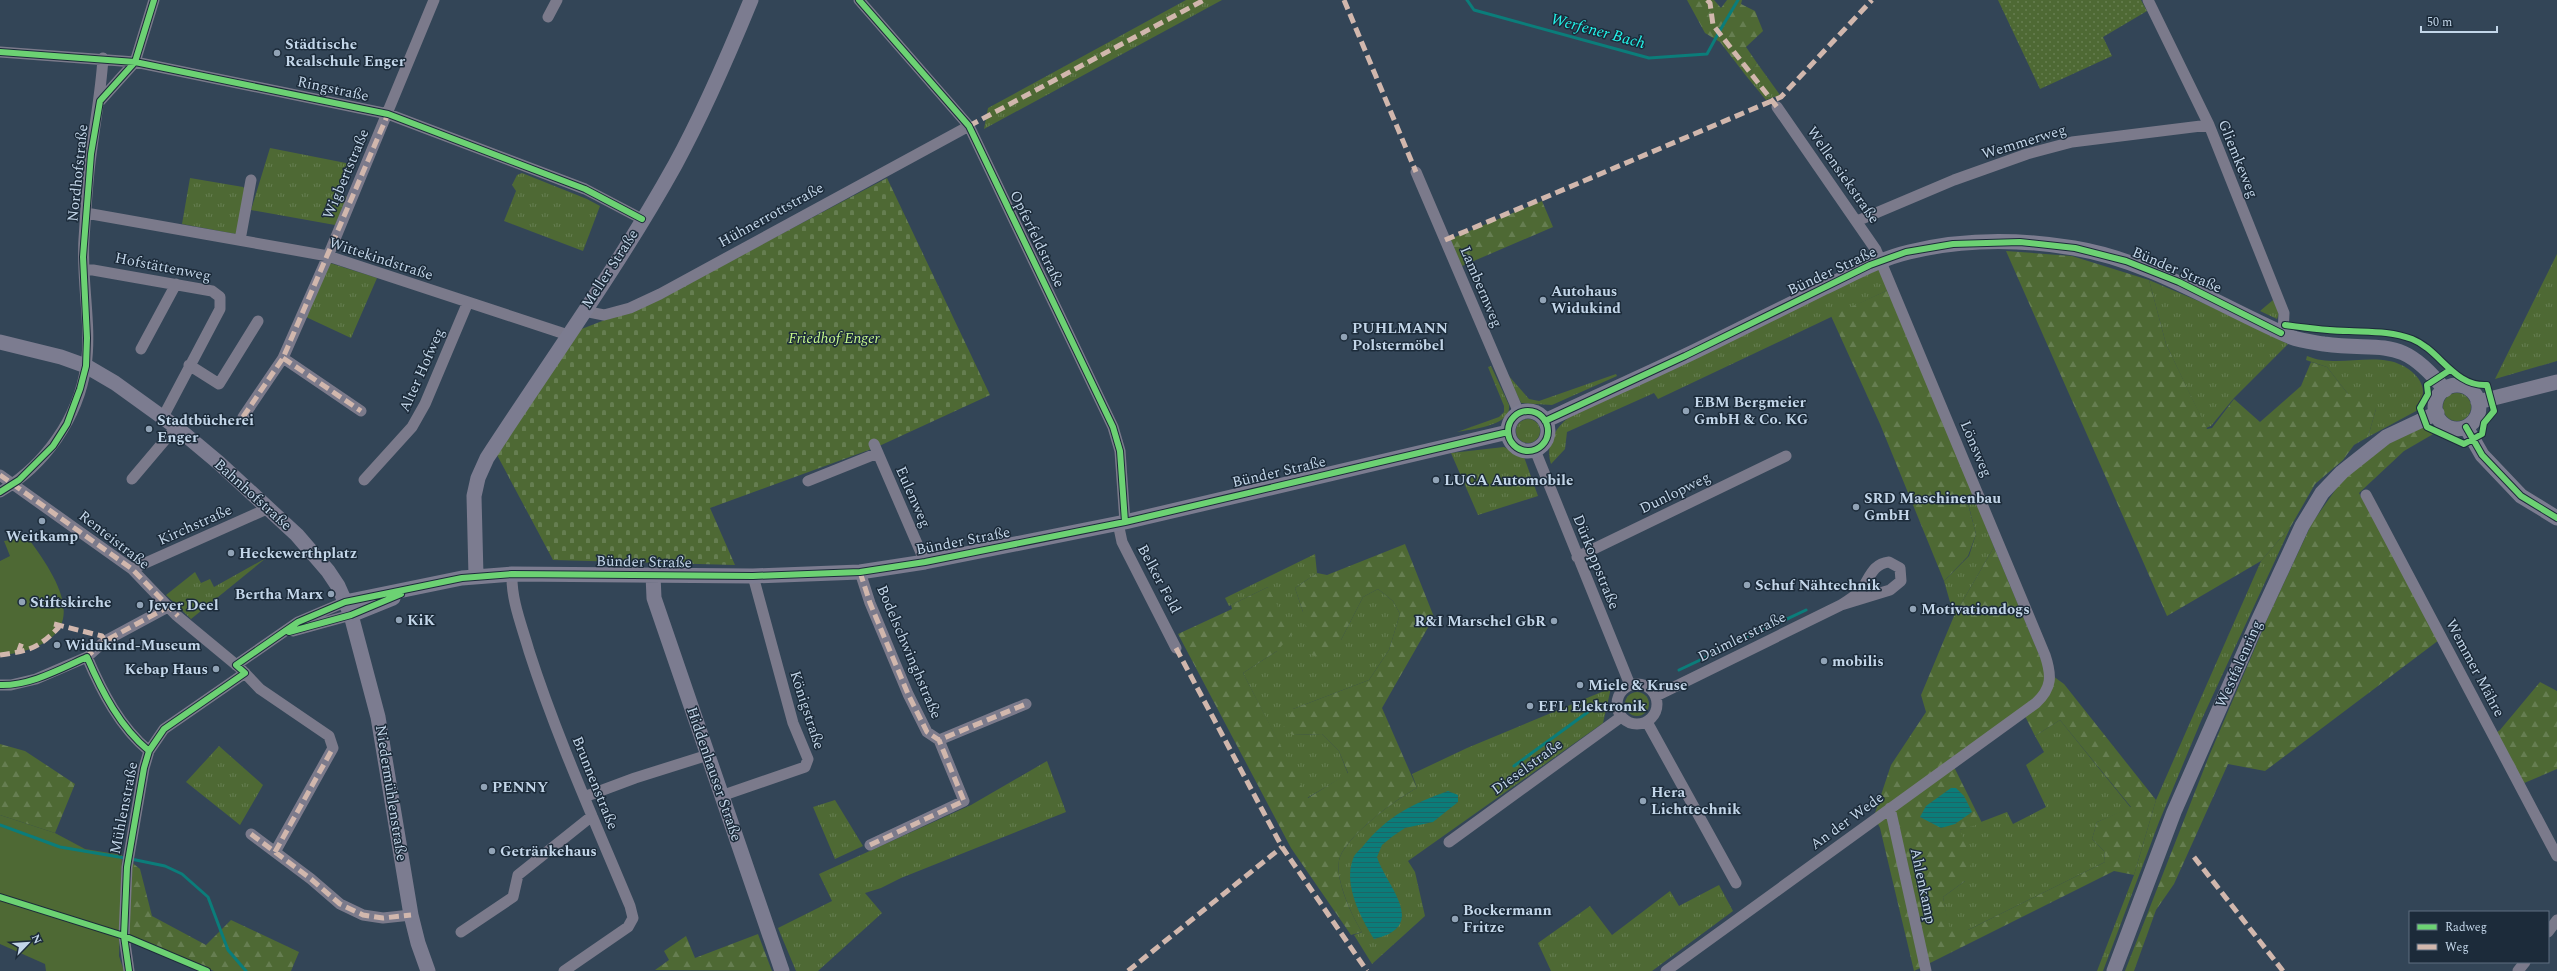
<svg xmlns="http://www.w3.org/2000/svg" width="2557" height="971" font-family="Spectral,serif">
<defs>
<pattern id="grass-tufts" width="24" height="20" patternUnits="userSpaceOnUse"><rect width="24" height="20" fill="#4e6934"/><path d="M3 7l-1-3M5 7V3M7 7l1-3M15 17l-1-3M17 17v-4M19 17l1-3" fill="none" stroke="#667e51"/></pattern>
<pattern id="forest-firs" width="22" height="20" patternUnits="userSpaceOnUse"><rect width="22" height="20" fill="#4e6934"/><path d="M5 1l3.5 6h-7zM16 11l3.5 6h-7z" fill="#667e51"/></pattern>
<pattern id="cemetery-stones" width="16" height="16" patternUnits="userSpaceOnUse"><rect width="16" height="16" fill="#4e6934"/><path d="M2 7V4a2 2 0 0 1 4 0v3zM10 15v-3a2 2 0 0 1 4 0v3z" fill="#667e51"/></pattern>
<pattern id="garden-dots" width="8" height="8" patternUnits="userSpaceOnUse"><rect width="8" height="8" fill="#4e6934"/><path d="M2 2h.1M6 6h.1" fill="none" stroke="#667e51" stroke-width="1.8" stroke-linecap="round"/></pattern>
<pattern id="water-rules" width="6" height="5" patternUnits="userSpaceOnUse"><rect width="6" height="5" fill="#0b7d7a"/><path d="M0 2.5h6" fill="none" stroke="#1e6565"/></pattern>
</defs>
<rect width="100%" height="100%" fill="#334557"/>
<!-- grass -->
<path fill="url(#grass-tufts)" d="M 1186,0 L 1222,0 L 984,129 L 988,108 Z
M 1757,63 L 1780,95 L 1766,100 L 1747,77 Z
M 270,148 L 351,164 L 339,194 L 347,197 L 335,225 L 251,210 Z
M 522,173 L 587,199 L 600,206 L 583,251 L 504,221 L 516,191 L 512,185 L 517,175 Z
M 190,178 L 243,187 L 246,190 L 236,234 L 182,224 Z
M 2557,254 L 2557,361 L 2495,379 Z
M 330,263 L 377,278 L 351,338 L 306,317 Z
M 1875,268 L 1880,271 L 1888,290 L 1658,399 L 1654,393 L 1567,432 L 1565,449 L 1551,464 C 1545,446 1554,429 1568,418 Z
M 2149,280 L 2210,306 L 2288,344 L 2234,398 L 2211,426 L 2206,428 L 2166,344 Z
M 2273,300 L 2279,313 L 2277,319 L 2260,311 Z
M 2307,356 C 2333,367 2362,356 2389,361 C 2409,364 2436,387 2416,406 L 2418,410 L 2368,437 L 2376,409 L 2348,394 L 2327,367 L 2306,360 Z
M 1491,366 L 1509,405 C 1512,426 1471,429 1457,432 L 1499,417 L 1504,412 L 1504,406 L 1488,367 Z
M 1616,374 L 1617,376 L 1552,405 L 1521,403 L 1508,375 L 1529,399 L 1539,401 Z
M2443 407a14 14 0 1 1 28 0a14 14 0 1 1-28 0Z
M1516 431a12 12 0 1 1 24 0a12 12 0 1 1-24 0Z
M 1504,447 L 1524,457 L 1538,496 L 1478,515 L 1451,453 Z
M 1974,497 L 1994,547 L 1954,616 L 1944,581 L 1969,556 L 1976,534 L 1968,503 Z
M 2291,526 L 2201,721 L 2159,822 L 2103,971 L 2097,971 L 2134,875 L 2156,800 L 2261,561 Z
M 1315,554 L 1317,573 L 1295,588 L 1303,612 L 1341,640 L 1363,597 L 1378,589 L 1393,601 L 1400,614 L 1389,650 L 1369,680 L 1293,709 L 1293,735 L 1322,734 L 1339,751 L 1348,774 L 1307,798 L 1243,673 L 1277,651 L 1268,587 L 1229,606 L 1225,598 Z
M 266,558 L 191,619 L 166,595 L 195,572 L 201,583 L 210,579 L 214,587 Z
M 1611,688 L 1603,723 L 1408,861 L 1415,872 L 1425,916 L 1372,964 L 1354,935 L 1362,932 C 1352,916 1333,876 1340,857 C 1349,834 1396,799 1417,788 L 1412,774 L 1467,748 Z
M1625 704a12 12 0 1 1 24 0a12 12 0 1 1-24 0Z
M 2060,720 L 2131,808 L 2097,822 L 2092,839 L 2104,851 L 2105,862 L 1968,930 L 1949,930 L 1943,897 L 1965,881 L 1960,830 L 2007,812 L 2013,824 L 2046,807 L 2026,765 L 2044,752 L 2035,736 Z
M 219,746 L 263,785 L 240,825 L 186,782 Z
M 1047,761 L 1066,812 L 901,878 L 881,888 L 865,893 L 882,913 L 818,971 L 796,971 L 778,928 L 832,901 L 819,874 L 971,805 Z
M 835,800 L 863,846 L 835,859 L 813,807 Z
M 1719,885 L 1733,911 L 1652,971 L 1551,971 L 1538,943 L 1590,906 L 1612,935 L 1670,891 L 1679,906 Z"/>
<!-- forest -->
<path fill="url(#forest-firs)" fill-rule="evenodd" d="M 1687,0 L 1714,0 L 1721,8 L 1727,0 L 1742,0 L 1741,4 L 1755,11 L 1763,31 L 1746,47 L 1757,63 L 1747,77 L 1720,42 L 1705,33 Z
M 1542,201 L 1553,227 L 1462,266 L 1450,239 Z
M 2006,251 L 2072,256 L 2149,280 L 2166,344 L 2207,429 L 2212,428 L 2234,399 L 2260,422 L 2301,386 L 2311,362 L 2327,367 L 2348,394 L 2367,391 L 2376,409 L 2368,437 L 2354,445 L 2343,460 L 2315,484 L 2291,526 L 2261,561 L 2167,616 Z
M 1888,290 L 1974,497 L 1968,504 L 1976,534 L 1968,556 L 1944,581 L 1880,424 L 1831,316 Z
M 2423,427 L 2435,433 L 2404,451 L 2359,493 L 2439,640 L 2265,771 L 2228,764 L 2174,884 L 2156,910 L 2134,971 L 2125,971 L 2209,756 L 2269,615 L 2312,523 L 2341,482 L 2381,447 Z
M 1405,544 L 1434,617 L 1382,708 L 1417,788 C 1396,799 1348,835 1340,857 C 1333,877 1352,916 1362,932 L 1351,935 L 1291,848 L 1178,634 L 1232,609 L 1231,605 L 1268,587 L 1292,634 L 1277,651 L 1243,673 L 1308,798 L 1348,773 L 1339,751 L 1322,734 L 1293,735 L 1282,730 L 1293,709 L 1369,680 L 1389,650 L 1400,614 L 1393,601 L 1378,589 L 1363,597 L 1341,640 L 1327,659 L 1311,655 L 1303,612 L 1295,588 L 1317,573 L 1327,575 Z
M 1994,547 L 2046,671 L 2064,684 L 2156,800 L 2134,875 L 2114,871 L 1914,971 L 1880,828 L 1874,816 L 1891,765 L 1926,712 L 1921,695 L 1954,616 ZM 2022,710 L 2035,736 L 2060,720 L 2131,807 L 2097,822 L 2092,839 L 2104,851 L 2105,862 L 1968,930 L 1950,930 L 1943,897 L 1965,881 L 1972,861 L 1960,830 L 1982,823 L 1950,759 Z
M 2540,682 L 2557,691 L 2557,769 L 2517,786 L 2491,736 L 2500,730 Z
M 0,744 L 25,751 L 75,784 L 55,833 L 0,815 Z
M 130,861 L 140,869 L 152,916 L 206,945 L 231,920 L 299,952 L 291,971 L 214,971 L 128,935 Z
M 758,934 L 772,971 L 655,970 L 669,960 L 664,951 L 686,936 L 695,958 Z"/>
<!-- cemetery -->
<path fill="url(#cemetery-stones)" d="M 887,178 L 990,395 L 877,447 L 710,508 L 735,565 L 553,560 L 497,455 L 579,330 L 659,299 Z"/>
<!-- park -->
<path fill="#4e6934" d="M 27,537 C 69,592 92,643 0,656 L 0,561 L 10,556 L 4,541 Z
M 0,815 L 55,833 L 85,849 L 122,855 L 119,956 L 124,971 L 46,971 L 45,964 L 0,944 Z"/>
<!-- garden -->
<path fill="url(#garden-dots)" d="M 1998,0 L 2141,0 L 2147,11 L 2103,37 L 2112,56 L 2040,89 Z"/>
<!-- water -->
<path fill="url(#water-rules)" d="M 1951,788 L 1956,788 L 1964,796 L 1972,812 L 1955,824 L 1941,828 L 1920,817 L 1926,806 Z
M 1448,791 L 1458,795 L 1458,802 L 1433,822 L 1405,828 L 1393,836 L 1382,845 L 1377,857 C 1386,886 1430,926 1374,939 C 1361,918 1343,885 1353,859 C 1354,854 1361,849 1364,845 C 1389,815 1412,804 1448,791 Z"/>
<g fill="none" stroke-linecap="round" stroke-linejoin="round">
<!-- stream -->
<path stroke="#0b7d7a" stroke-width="3" d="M 1467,0 L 1474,10 L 1649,58 L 1707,54 L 1718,34
M 1719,32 L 1738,0
M 1679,670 L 1806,610
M 1514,766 L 1588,712
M 0,825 L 60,847 L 125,858
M 131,859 L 165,866 L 182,874 L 208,897 L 228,950 L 246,971"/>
<!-- street -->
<path stroke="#7b7a8b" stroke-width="11" d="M 859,0 L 969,126 L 1113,427 L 1120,451 L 1125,522
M 2148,0 L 2209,125 L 2284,313 L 2283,334
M 548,17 L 557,0
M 0,52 L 135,62 L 388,114 L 585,189 L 642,219
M 100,101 L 135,62 L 154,0
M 1416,172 L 1519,413
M 86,213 L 328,256 L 568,335
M 1857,221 L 1954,180 L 2027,154 L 2072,142 L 2209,125
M 240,240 L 251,180
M 84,270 L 93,270 L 212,291 L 220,297 L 220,309 L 163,417
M 584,311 L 604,315 L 630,308 L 660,294 L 969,126
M 141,349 L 176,284
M 283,358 L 361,411
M 189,365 L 219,384 L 258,321
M 243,417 L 283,358 L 328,256 L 434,0
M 874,444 L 925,562
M 1535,450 L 1630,685
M 0,475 L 132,569 L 176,615 L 240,668 L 260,689 L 329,736 L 333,748 L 275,852
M 132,479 L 176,427
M 364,480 L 412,427 L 425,404 L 468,302
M 808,481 L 878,453
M 0,492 C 45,465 78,419 86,366 C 92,325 81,281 84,239 C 86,211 87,183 91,155 C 95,122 101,91 103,58
M 2366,495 L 2557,856
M 1118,523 L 1122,542 L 1176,648
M 1577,557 L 1786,456
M 132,569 L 269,508
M 860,572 L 870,603 L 908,694 L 927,732 L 939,740 L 1026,704
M 512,574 C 511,600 522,626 529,651 C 557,738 595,822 630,906 L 633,918 L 628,927 L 564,971
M 293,631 L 351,615
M 87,657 C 102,692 120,727 149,751
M 236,665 L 298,622 L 345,602
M1617 704a20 20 0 1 1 40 0a20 20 0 1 1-40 0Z
M 0,685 L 11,685 L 36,679 L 87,657 L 105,641 L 168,607
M 1656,696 L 1841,605 L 1890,590 L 1901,581 L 1900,568 L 1889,562 C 1872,564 1870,578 1861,590 C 1856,596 1848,600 1841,605
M 1647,722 L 1736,883
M 721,796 L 805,767 L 808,759 L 793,723 L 753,576
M 584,797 L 635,778 L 708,755
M 1890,808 L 1926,971
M 251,834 L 311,879 L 340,904 L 363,915 L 383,918 L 411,915
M 1449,842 L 1621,717
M 870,845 L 964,801 L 939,740
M 461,932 L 513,897 L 518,875 L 592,816
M 2548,932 L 2557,920
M 129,971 L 124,936 L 127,867 L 144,768 L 149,751 L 164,729 L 245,673
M 1666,971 L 2036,703 C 2052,688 2052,676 2045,655 L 1876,250 L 1777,107
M 2518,971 L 2525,962"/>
<!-- secondary -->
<path stroke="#7c7c90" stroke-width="15" d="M 0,342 L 61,357 L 86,366 L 115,383 L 176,427 L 219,463 L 297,535 L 328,571 L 338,586 L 351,615 L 378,717 L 411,915 L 418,943 L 428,971
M2435 407a22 22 0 1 1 44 0a22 22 0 1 1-44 0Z
M 2478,402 L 2557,382
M1508 431a20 20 0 1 1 40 0a20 20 0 1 1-40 0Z
M 1545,421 C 1601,394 1658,370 1714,342 C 1750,324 1787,306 1823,288 C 1851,275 1879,259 1909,252 C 1962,239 2020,239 2074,248 C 2152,261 2219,306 2291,337 C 2301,341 2312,342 2324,344 C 2385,352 2400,334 2445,390
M 2466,427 L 2482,455 L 2521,496 L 2557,518
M 653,575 L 654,598 L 782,971
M 476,576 L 474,496 L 478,478 L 487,458 C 550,361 619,266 675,165 C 704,112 728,56 751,0
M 345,602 L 462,578 L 512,574 L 753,576 L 860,572 L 925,562 L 1125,522 L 1508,432
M 351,615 L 393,598
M 2114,971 L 2174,812 L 2258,621 L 2302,526 L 2322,493 L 2342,472 L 2386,437 L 2437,413"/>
<!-- quiet -->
<path stroke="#d1b7ad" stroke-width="5" stroke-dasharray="10 5" stroke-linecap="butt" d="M 1344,0 L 1416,172
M 1707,0 L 1710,3 L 1713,25 L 1777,107
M 969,126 L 1204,0
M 1445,240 L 1781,97 L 1872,0
M 283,358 L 361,411
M 243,417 L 283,358 L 388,114
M 0,475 L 132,569 L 178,616
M 860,572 L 870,603 L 908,694 L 927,732 L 939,740 L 1026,704
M 54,624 L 102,636 L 105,641
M 1176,648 L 1282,847 L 1367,971
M 18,653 L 22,642
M 0,655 C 29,651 39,648 59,627
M 85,658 L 105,641 L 168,607
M 251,834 L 311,879 L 340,904 L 363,915 L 383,918 L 411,915
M 870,845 L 964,801 L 939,740
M 275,852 L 333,748
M 2194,857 L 2283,971
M 1128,971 L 1282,847"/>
<defs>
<path id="cycleway" d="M 859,0 L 969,126 L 1113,427 L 1120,451 L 1125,522
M 0,52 L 135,62 L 388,114 L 585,189 L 642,219
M 2285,325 C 2306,328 2327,331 2349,331 C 2370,332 2391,331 2412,339 C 2440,350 2454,387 2487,385 L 2494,411 L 2484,423 L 2482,434 L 2464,444 L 2427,427 L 2420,408 L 2428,394 L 2427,385 L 2450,370
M1508 431a20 20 0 1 1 40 0a20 20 0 1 1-40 0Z
M 1545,421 L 1685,356 L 1870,265 L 1906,252 L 1953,244 L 2020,242 L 2075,248 L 2126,261 L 2179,282 L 2281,333
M 2466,427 L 2482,455 L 2521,496 L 2557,518
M 0,492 L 19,480 L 53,446 L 67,424 L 80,389 L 86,366 L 87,338 L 83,257 L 91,154 L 100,101 L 135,62 L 154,0
M 289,632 L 351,615 L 401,594
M 0,685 C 30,686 60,669 87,657 C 102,692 120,727 149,751
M 0,897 L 124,936 L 207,971
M 129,971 L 124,936 L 127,867 L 144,768 L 149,751 L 164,729 L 245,673 L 236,665 L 298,622 L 345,602 L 462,578 L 512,574 L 753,576 L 860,572 L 925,562 L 1125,522 L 1508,432"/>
</defs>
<!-- cycleway casing -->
<use href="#cycleway" stroke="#1c2b3a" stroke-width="8"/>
<!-- cycleway -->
<use href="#cycleway" stroke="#6cd273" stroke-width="6"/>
</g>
<!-- markers -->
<g fill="#91a3b6" stroke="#1c2b3a" stroke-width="1.5">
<circle cx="277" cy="53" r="4"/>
<circle cx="1543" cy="300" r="4"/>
<circle cx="1344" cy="337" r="4"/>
<circle cx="1686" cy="411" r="4"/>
<circle cx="149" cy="429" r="4"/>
<circle cx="1436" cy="480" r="4"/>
<circle cx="1856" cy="507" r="4"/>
<circle cx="42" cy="521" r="4"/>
<circle cx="231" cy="553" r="4"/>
<circle cx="1747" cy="585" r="4"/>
<circle cx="331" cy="594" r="4"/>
<circle cx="22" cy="602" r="4"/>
<circle cx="140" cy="605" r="4"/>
<circle cx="1913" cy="609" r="4"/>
<circle cx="399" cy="620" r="4"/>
<circle cx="1554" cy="621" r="4"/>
<circle cx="57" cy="645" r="4"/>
<circle cx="1824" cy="661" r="4"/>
<circle cx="216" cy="669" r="4"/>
<circle cx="1580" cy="685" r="4"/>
<circle cx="1530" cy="706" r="4"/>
<circle cx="484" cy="787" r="4"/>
<circle cx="1643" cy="801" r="4"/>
<circle cx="492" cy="851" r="4"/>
<circle cx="1455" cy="919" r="4"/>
</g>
<g text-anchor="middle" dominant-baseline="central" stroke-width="3" stroke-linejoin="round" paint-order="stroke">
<!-- poi labels -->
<g font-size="15" font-weight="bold" fill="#c3d6e9" stroke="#1c2b3a" text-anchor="start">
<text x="285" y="44">Städtische<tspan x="285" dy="17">Realschule Enger</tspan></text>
<text x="1551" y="291">Autohaus<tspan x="1551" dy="17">Widukind</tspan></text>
<text x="1352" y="328">PUHLMANN<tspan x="1352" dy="17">Polstermöbel</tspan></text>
<text x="1694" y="402">EBM Bergmeier<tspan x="1694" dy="17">GmbH &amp; Co. KG</tspan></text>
<text x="157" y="420">Stadtbücherei<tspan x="157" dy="17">Enger</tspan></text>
<text x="1444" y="480">LUCA Automobile</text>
<text x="1864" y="498">SRD Maschinenbau<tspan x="1864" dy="17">GmbH</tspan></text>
<text x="42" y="536" text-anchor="middle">Weitkamp</text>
<text x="239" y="553">Heckewerthplatz</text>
<text x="1755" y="585">Schuf Nähtechnik</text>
<text x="323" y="594" text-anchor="end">Bertha Marx</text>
<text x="30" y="602">Stiftskirche</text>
<text x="148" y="605">Jever Deel</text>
<text x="1921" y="609">Motivationdogs</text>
<text x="407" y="620">KiK</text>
<text x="1546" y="621" text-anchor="end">R&amp;I Marschel GbR</text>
<text x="65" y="645">Widukind-Museum</text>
<text x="1832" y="661">mobilis</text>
<text x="208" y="669" text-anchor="end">Kebap Haus</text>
<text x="1588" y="685">Miele &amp; Kruse</text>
<text x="1538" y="706">EFL Elektronik</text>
<text x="492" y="787">PENNY</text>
<text x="1651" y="792">Hera<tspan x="1651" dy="17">Lichttechnik</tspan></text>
<text x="500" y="851">Getränkehaus</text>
<text x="1463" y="910">Bockermann<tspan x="1463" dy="17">Fritze</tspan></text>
</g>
<!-- street labels -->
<g font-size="15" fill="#c3d6e9" stroke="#1c2b3a">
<text transform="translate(333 89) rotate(12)">Ringstraße</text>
<text transform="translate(2024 142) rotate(-17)">Wemmerweg</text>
<text transform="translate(2238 159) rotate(68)">Gliemkeweg</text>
<text transform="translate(78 173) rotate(-84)">Nordhofstraße</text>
<text transform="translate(346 174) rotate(-67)">Wigbertstraße</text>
<text transform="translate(1843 175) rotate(55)">Wellensiekstraße</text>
<text transform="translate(771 215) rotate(-29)">Hühnerrottstraße</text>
<text transform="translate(1037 239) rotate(64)">Opferfeldstraße</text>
<text transform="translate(381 259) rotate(18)">Wittekindstraße</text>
<text transform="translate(163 267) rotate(11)">Hofstättenweg</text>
<text transform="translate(610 269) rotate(-57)">Meller Straße</text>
<text transform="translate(2177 270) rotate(23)">Bünder Straße</text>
<text transform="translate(1832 271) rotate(-25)">Bünder Straße</text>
<text transform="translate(1481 287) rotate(67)">Lambernweg</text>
<text transform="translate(422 370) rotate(-66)">Alter Hofweg</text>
<text transform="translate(1976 449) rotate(67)">Lönsweg</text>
<text transform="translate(1279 472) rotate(-13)">Bünder Straße</text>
<text transform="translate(1675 493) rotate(-26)">Dunlopweg</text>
<text transform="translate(253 495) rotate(42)">Bahnhofstraße</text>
<text transform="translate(913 497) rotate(66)">Eulenweg</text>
<text transform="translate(195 525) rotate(-24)">Kirchstraße</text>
<text transform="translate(114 540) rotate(38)">Renteistraße</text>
<text transform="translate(963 541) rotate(-11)">Bünder Straße</text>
<text transform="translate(644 562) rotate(1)">Bünder Straße</text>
<text transform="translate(1596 562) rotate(68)">Dürkoppstraße</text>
<text transform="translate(1159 579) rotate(62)">Belker Feld</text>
<text transform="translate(1742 637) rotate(-26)">Daimlerstraße</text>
<text transform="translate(909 652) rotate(67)">Bodelschwinghstraße</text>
<text transform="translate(2239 664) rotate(-66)">Westfalenring</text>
<text transform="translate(2475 668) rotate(62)">Wemmer Mähre</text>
<text transform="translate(807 710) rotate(72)">Königstraße</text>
<text transform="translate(1527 767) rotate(-36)">Dieselstraße</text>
<text transform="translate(714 774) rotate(71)">Hiddenhauser Straße</text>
<text transform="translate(595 783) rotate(68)">Brunnenstraße</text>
<text transform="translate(391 793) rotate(81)">Niedermühlenstraße</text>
<text transform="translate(124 808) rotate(-79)">Mühlenstraße</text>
<text transform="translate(1847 821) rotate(-36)">An der Wede</text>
<text transform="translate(1923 886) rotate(78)">Ahlenkamp</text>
</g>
<!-- park labels -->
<g font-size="15" font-style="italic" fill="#c4f78a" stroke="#1c2b3a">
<text x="834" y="338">Friedhof Enger</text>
</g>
<!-- water labels -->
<g font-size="16" font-style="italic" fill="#23f5eb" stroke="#1c2b3a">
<text transform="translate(1598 31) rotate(15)">Werfener Bach</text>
</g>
</g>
<!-- legend -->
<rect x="2409" y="911" width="140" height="52" fill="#1c2b3a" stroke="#5f6f80"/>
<rect x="2417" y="924" width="20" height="6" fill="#6cd273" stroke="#5f6f80"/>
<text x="2445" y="931" font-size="12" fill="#c3d6e9">Radweg</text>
<rect x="2417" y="944" width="20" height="6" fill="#d1b7ad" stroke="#5f6f80"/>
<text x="2445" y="951" font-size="12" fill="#c3d6e9">Weg</text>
<!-- north arrow -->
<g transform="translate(28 943) rotate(65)" stroke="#1c2b3a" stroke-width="3" paint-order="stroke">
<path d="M0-3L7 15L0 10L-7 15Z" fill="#c3d6e9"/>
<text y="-6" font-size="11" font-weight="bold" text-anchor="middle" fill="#c3d6e9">N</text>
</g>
<!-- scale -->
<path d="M2421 26v6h76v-6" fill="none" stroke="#c3d6e9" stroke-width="2"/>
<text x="2427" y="26" font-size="12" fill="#c3d6e9" stroke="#1c2b3a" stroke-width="3" paint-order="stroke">50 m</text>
</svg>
